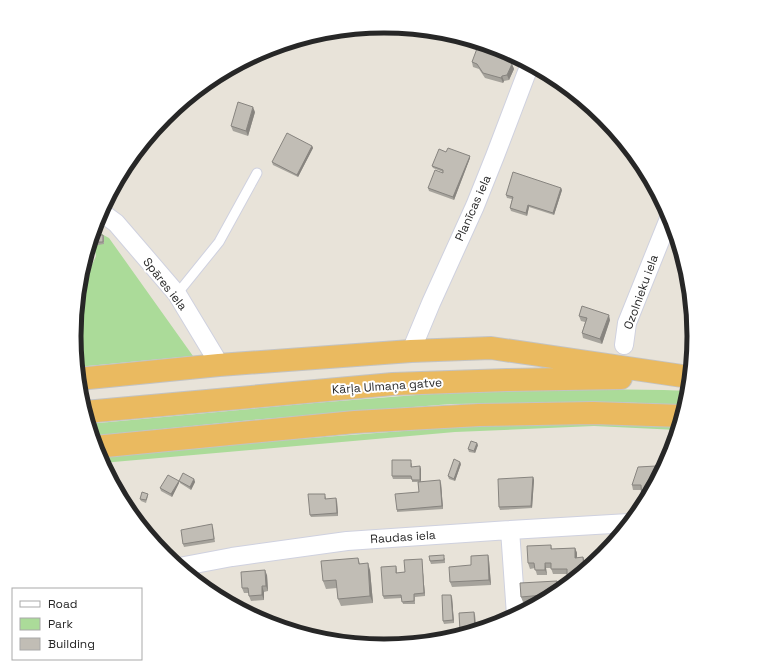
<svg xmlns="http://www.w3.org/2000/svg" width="768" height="672" font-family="'Space Grotesk',sans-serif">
<rect width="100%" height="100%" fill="#e8e3d9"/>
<!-- green -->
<path fill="#abdb99" d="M 94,230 L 109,238 L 193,356 L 77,367 L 74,336 L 78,296 L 96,256 L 92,235 Z
M 506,388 L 664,390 L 689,391 L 685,405 L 615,402 L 451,404 L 252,420 L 92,436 L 88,424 L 314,403 Z
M 595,423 L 679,426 L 678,430 L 594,426 L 455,432 L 102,463 L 99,458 L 272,441 L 468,426 Z"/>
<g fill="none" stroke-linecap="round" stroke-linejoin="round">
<defs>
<path id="service" d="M 177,294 L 219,242 L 257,173"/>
<path id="minor" d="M 101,212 L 116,223 L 177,294 L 215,357 L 219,365
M 624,345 L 627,323 L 670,216
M 411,351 L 431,303 L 475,206 L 495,156 L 530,64
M 510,530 L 516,615
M 179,567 L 232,557 L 347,541 L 510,530 L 629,523"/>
<path id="trunk" d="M 78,379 L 219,365 L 411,351 L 491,348 L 689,377
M 85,412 L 393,384 L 507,380 L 621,378
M 95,447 L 355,422 L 479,415 L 593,413 L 682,416"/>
</defs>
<!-- service casing -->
<use href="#service" stroke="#cfd1df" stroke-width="11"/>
<!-- minor casing -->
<use href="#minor" stroke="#cfd1df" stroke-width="20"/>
<!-- trunk casing -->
<use href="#trunk" stroke="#c3c3c3" stroke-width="24"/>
<!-- service -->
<use href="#service" stroke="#fff" stroke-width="9"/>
<!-- minor -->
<use href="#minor" stroke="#fff" stroke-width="18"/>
<!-- trunk -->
<use href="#trunk" stroke="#eaba60" stroke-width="22"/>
</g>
<!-- wall -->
<path fill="#a6a39c" d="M 503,50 L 514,55 L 511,62 L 514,69 L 509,80 L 504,81 L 503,83 L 485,78 L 479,69 L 473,67 L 472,62 Z
M 255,112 L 248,136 L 233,131 L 231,126 Z
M 312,146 L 313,148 L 298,177 L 273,165 L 272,162 Z
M 446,152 L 470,156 L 470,158 L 454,200 L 429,191 L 428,188 L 443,172 L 433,168 L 432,166 Z
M 562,190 L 554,215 L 529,207 L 527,216 L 511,211 L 510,208 L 512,199 L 507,198 L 506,195 Z
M 103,235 L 104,237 L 104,244 L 98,245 L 97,242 Z
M 579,316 L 610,320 L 602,344 L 583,338 L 582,333 L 585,322 L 581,321 Z
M 478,445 L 475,453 L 469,452 L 468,449 Z
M 412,463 L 412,467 L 421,469 L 421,482 L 441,483 L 443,509 L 397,512 L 397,510 L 419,492 L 418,482 L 412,482 L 412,479 L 393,479 L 392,476 Z
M 461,464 L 455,481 L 449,479 L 448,476 Z
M 658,471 L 658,478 L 644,505 L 642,500 L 642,490 L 633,490 L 632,485 Z
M 533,477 L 534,480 L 532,508 L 500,510 L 499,507 Z
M 194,479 L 195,482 L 191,490 L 180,483 L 179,481 Z
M 179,481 L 179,483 L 172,497 L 161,491 L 160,488 Z
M 148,496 L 146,503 L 141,501 L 140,499 Z
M 326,496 L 326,499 L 337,501 L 338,516 L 311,517 L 310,515 Z
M 213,527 L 215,542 L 184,547 L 183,544 Z
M 551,545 L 552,549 L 575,548 L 577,553 L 577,558 L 585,562 L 585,570 L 572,580 L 569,581 L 567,574 L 553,574 L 551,568 L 546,568 L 547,575 L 537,575 L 535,568 L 530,569 L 528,563 Z
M 488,555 L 489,560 L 491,585 L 452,587 L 450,582 L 471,565 Z
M 358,558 L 360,564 L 370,570 L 373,603 L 341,606 L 338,599 L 337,588 L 326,589 L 323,581 Z
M 445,558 L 445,563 L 431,564 L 430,561 Z
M 422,561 L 425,596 L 415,597 L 415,604 L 403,604 L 402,598 L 384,599 L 383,596 L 396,566 L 397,569 L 397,573 L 405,572 Z
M 267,575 L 268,591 L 264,592 L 264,600 L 251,601 L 249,596 L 249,593 L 244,593 L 242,588 Z
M 557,581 L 558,586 L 559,592 L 556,594 L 544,600 L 523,602 L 521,597 Z
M 452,597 L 454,623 L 444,624 L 443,621 Z
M 475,615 L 476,631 L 466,634 L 461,634 L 460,631 Z"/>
<!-- shaded-wall -->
<path fill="#87847f" d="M 511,54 L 514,55 L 511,64 L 509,59 Z
M 512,64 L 514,69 L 509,80 L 507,75 Z
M 502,76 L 504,81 L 503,83 L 501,78 Z
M 253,107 L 255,112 L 248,136 L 246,131 Z
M 312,146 L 313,148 L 298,177 L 297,175 Z
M 470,156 L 470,158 L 454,200 L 453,197 Z
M 561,188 L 562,190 L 554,215 L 553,213 Z
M 528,205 L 529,207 L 527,216 L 526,213 Z
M 609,315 L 610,320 L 602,344 L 600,339 Z
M 477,443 L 478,445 L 475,453 L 474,451 Z
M 460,462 L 461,464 L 455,481 L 454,479 Z
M 420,466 L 421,469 L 421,482 L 420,480 Z
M 656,466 L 658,471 L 658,478 L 656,481 Z
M 533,477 L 534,480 L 532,508 L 531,506 Z
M 194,479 L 195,482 L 191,490 L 190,487 Z
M 440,480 L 441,483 L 443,509 L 442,506 Z
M 179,481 L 179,483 L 172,497 L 171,494 Z
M 336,498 L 337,501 L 338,516 L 337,513 Z
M 575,548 L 577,553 L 577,563 L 575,558 Z
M 488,555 L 489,560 L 491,585 L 489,580 Z
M 583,557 L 585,562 L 585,570 L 584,571 L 584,568 Z
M 422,559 L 422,561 L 425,596 L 424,593 Z
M 368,563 L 370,570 L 373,603 L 370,596 Z
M 545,563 L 546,568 L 547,575 L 545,570 Z
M 265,570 L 267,575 L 268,591 L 266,586 Z
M 557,581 L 558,586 L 559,592 L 557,593 Z
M 262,586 L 264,592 L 264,600 L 262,595 Z
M 451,595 L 452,597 L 454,623 L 453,620 Z
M 474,612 L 475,615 L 476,631 L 475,631 Z"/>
<!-- building -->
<path fill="#c1bdb5" stroke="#87847f" d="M 479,43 L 503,50 L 511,54 L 509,59 L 512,64 L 507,75 L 502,76 L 501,78 L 483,73 L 477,64 L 472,62 Z
M 238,102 L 253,107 L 246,131 L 231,126 Z
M 287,133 L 312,146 L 297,175 L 272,162 Z
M 448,148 L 470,156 L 453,197 L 428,188 L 435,170 L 443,173 L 443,170 L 432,166 L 439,149 L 446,152 Z
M 513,172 L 561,188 L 553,213 L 528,205 L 526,213 L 510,208 L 513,197 L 506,195 Z
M 97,235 L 103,235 L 103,242 L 97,242 Z
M 582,306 L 609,315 L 600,339 L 582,333 L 587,318 L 579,316 Z
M 471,441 L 477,443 L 474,451 L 468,449 Z
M 454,459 L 460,462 L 454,479 L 448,476 Z
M 392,460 L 411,460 L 411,467 L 420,466 L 420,480 L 412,480 L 411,476 L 392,476 Z
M 656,466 L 656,481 L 646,500 L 642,500 L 641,485 L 632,485 L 638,467 Z
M 183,473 L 194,479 L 190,487 L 179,481 Z
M 168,475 L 179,481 L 171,494 L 160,488 Z
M 533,477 L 531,506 L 499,507 L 498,479 Z
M 440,480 L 442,506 L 397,510 L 395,494 L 419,492 L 418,482 Z
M 142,492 L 148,494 L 146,500 L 140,499 Z
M 308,494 L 325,494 L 325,499 L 336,498 L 337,513 L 310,515 Z
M 212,524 L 214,539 L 183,544 L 181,530 Z
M 551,545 L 551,549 L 575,548 L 575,558 L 583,557 L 584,568 L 582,568 L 582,572 L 579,575 L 567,576 L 567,569 L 551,569 L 551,563 L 545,563 L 545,570 L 535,570 L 534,563 L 528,563 L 527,546 Z
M 444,555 L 444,560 L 430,561 L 429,556 Z
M 488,555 L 489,580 L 450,582 L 449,567 L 471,565 L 471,556 Z
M 358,558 L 359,564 L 368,563 L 370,596 L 338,599 L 336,580 L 323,581 L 321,561 Z
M 422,559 L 424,593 L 414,594 L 414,601 L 402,602 L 401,595 L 383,596 L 381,567 L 396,566 L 396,573 L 405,572 L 404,560 Z
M 265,570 L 266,586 L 262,586 L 262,595 L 249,596 L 248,588 L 242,588 L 241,572 Z
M 202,581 L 203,587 L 198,582 Z
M 557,581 L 557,593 L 555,594 L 521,597 L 520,583 Z
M 442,595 L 451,595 L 453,620 L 443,621 Z
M 474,612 L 475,630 L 460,631 L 459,613 Z
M 329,634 L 329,641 L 323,640 L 308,635 Z"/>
<g text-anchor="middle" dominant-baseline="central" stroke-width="4" stroke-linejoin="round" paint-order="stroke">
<!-- street labels -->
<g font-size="12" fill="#272727" stroke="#fff">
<text transform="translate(473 208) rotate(-66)">Planīcas iela</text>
<text transform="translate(165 284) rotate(52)">Spāres iela</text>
<text transform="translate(641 292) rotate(-70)">Ozolnieku iela</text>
<text transform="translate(387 386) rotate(-4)">Kārļa Ulmaņa gatve</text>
<text transform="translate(403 537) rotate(-4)">Raudas iela</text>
</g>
</g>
<!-- crop -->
<path d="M0 0H768V672H0ZM81 336a303 303 0 1 1 606 0a303 303 0 1 1-606 0Z" fill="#fff" fill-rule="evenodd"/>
<path fill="none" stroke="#272727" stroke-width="5" d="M81 336a303 303 0 1 1 606 0a303 303 0 1 1-606 0Z"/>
<!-- legend -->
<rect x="12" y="588" width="130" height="72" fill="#ffffff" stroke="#a9a9a9"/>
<rect x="20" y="601" width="20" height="6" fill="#ffffff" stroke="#a9a9a9"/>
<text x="48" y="608" font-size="12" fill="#272727">Road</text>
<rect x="20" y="618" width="20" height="12" fill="#abdb99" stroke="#a9a9a9"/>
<text x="48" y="628" font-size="12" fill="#272727">Park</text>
<rect x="20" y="638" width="20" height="12" fill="#c1bdb5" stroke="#a9a9a9"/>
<text x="48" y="648" font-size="12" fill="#272727">Building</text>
</svg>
